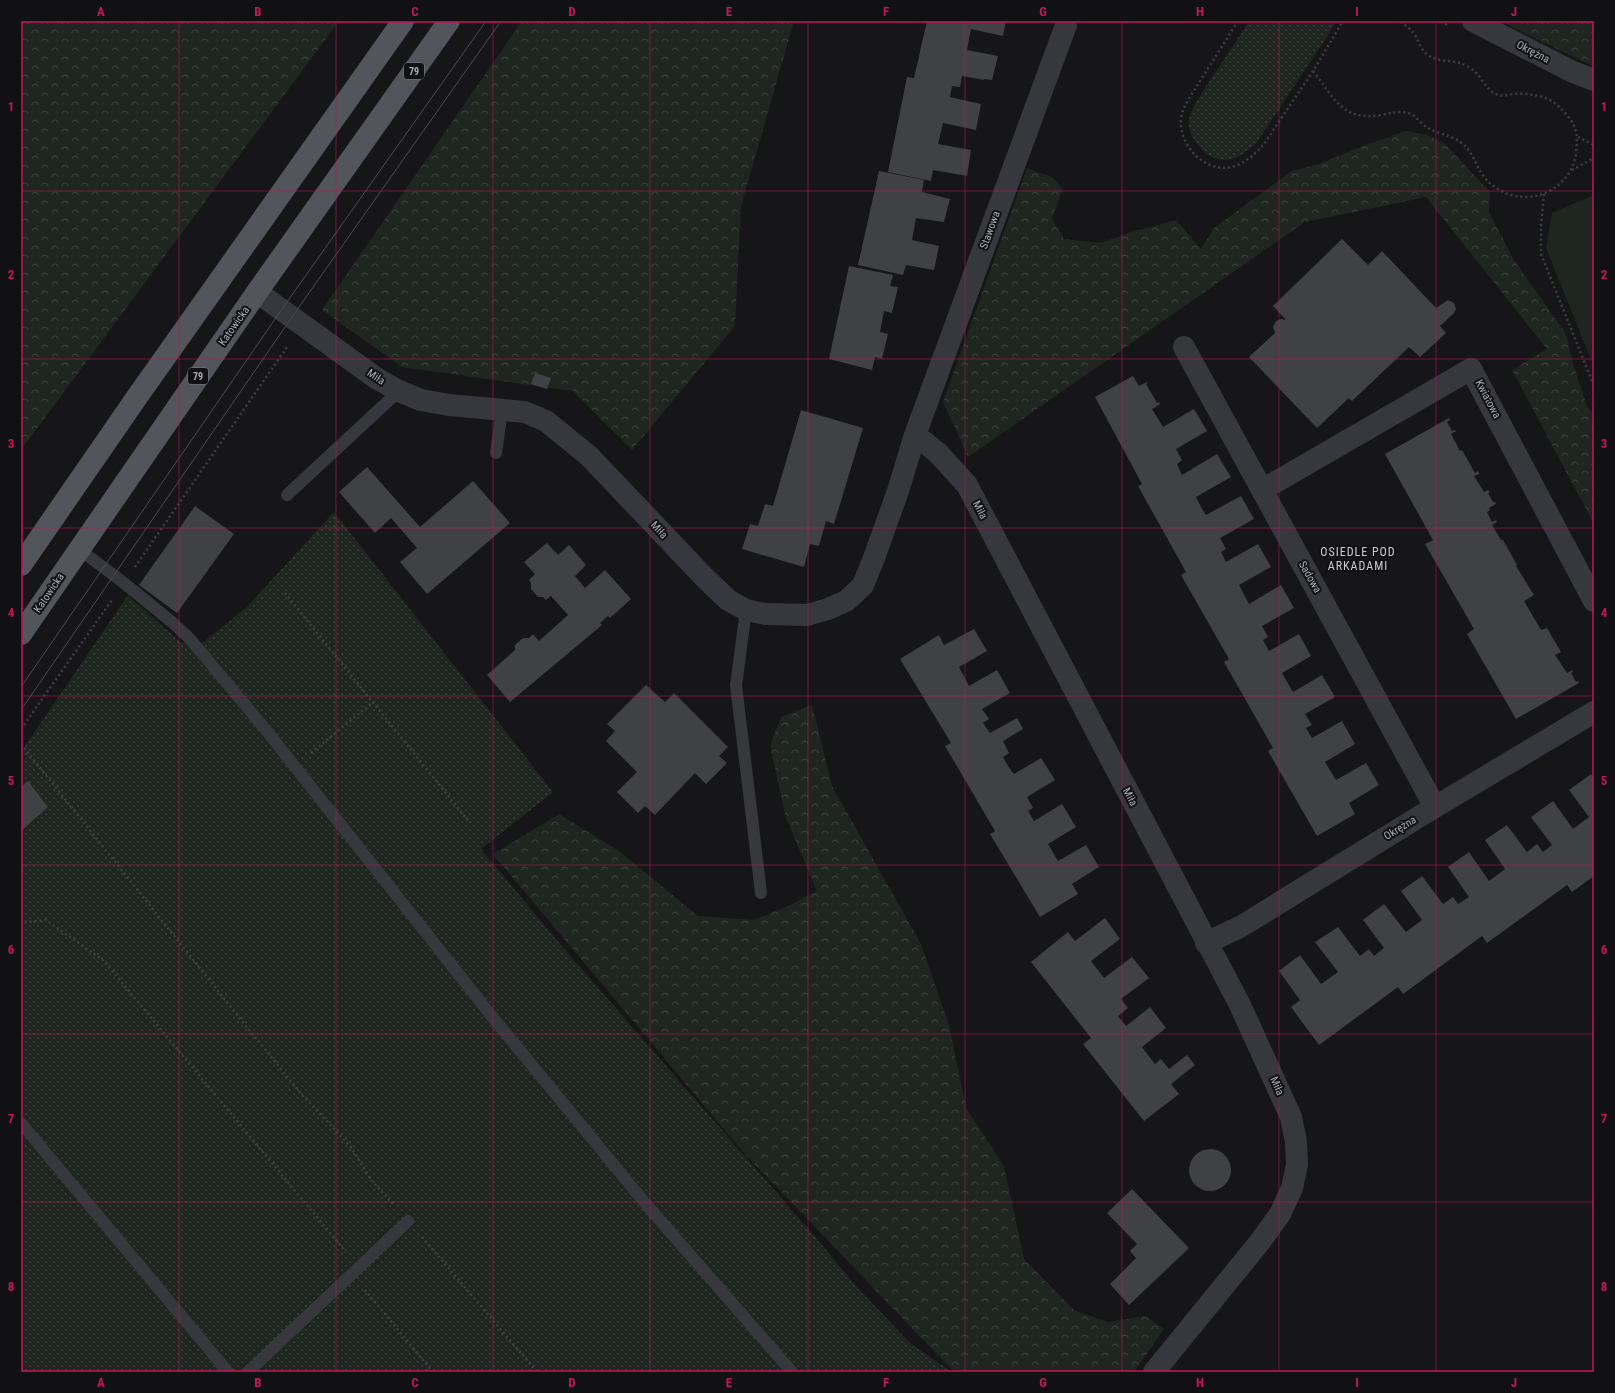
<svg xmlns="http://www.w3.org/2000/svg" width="1615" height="1393" font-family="'Roboto Condensed',sans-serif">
<defs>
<pattern id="forest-crowns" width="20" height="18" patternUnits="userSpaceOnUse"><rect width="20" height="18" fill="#1e261f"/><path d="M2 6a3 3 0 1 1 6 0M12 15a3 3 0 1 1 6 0" fill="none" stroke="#3c433d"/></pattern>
<pattern id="park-dots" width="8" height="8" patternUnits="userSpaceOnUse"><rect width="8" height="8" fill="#1e261f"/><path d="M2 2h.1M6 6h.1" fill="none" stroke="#3c433d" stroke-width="1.8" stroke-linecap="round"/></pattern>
</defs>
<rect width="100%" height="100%" fill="#161618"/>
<!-- forest -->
<path fill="url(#forest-crowns)" d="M 21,21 L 339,21 L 21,450 Z
M 522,21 L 794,21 L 741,206 L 735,326 L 632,450 L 573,391 L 402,367 L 322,310 Z
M 1502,21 L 1594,21 L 1594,67 L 1514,28 Z
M 1406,131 L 1428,135 L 1446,145 L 1490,192 L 1489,212 L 1514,260 L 1566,334 L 1574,367 L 1587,406 L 1594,416 L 1594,524 L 1512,370 L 1547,349 L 1426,197 L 1305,222 L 968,457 L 943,402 L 1027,168 L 1052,177 L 1063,189 L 1052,218 L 1064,239 L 1101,243 L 1128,233 L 1176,220 L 1201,249 L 1214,228 L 1292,171 L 1319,164 L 1355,149 Z
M 812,705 L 832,786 L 921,944 L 949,1025 L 966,1108 L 1004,1166 L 1024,1259 L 1075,1311 L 1108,1322 L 1145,1316 L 1164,1329 L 1134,1372 L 954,1372 L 743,1152 L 493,854 L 559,814 L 619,851 L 698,916 L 754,920 L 790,905 L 817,891 L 786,818 L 770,746 L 781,717 Z"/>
<!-- park -->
<path fill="url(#park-dots)" d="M 1249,21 L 1335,21 L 1330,32 L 1257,142 C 1245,154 1232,164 1214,158 C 1202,153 1186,134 1189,120 C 1192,106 1202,94 1209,82 C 1223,62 1236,41 1249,21 Z
M 334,512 L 553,792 L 481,849 L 560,944 L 817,1239 L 856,1286 L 911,1344 L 952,1372 L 21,1372 L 21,752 L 128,595 L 180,642 L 202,643 L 246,608 Z"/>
<!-- pitch -->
<path fill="#1e261f" d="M 1594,195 L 1594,367 L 1546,248 L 1552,213 Z"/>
<!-- building -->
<path fill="#404145" d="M 927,21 L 1006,21 L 1003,36 L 971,29 L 967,50 L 998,56 L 992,80 L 984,79 L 984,80 L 962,76 L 960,87 L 952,86 L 950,97 L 981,104 L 976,130 L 943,123 L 938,144 L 971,150 L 967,176 L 933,170 L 931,181 L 888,172 L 907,77 L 914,78 Z
M 879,171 L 924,180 L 922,192 L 950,199 L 944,222 L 916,218 L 912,240 L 939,246 L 934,270 L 906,265 L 903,275 L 858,265 Z
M 1342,239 L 1368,265 L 1382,251 L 1436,308 L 1448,300 L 1454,303 L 1456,309 L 1454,313 L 1440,326 L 1446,333 L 1420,357 L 1409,347 L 1352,401 L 1349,398 L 1317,428 L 1249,357 L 1275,333 L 1273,327 L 1276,321 L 1281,319 L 1286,320 L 1273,306 Z
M 849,266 L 893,275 L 890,286 L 898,287 L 892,313 L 884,311 L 880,332 L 888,334 L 882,359 L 875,357 L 872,370 L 829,359 Z
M 535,373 L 551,378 L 547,389 L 531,384 Z
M 1133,376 L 1139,386 L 1147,382 L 1148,383 L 1146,384 L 1157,403 L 1159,402 L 1160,404 L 1152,409 L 1163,427 L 1194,409 L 1207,431 L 1176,449 L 1182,460 L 1177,464 L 1182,475 L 1217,454 L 1231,477 L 1196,497 L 1201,507 L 1206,515 L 1241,496 L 1254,519 L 1220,538 L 1226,549 L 1221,552 L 1226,562 L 1258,544 L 1271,567 L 1239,585 L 1249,604 L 1281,585 L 1294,608 L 1262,626 L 1268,637 L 1263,640 L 1269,651 L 1299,634 L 1311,656 L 1282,673 L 1293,692 L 1322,675 L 1335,697 L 1305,714 L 1312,725 L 1306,728 L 1312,738 L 1342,721 L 1355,744 L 1325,762 L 1336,780 L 1366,763 L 1379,785 L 1349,803 L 1355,814 L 1317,836 L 1268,751 L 1273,748 L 1224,662 L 1229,659 L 1181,575 L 1186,572 L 1138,486 L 1142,484 L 1095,397 Z
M 801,410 L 863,428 L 834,524 L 826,521 L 819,546 L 810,544 L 804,567 L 742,549 L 750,524 L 758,526 L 765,504 L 773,506 Z
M 1449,418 L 1450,420 L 1447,422 L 1452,431 L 1455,430 L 1456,431 L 1451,434 L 1460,451 L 1462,450 L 1475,473 L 1478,471 L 1479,474 L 1474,476 L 1484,492 L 1488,490 L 1490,492 L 1488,493 L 1493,502 L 1495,502 L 1496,504 L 1489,508 L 1490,510 L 1487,512 L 1492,522 L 1496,520 L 1497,522 L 1492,525 L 1501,540 L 1503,540 L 1517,565 L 1516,566 L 1534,595 L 1524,601 L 1541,630 L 1547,628 L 1561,652 L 1555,655 L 1567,673 L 1572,670 L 1573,672 L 1571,673 L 1576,682 L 1578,681 L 1579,683 L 1516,719 L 1467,634 L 1474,629 L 1425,544 L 1433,540 L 1385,454 Z
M 367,467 L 420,527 L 473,481 L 510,523 L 427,594 L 400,562 L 417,548 L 391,518 L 375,533 L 339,492 Z
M 195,506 L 234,534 L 177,613 L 139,585 Z
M 547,543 L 558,555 L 569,545 L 586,565 L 575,576 L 585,588 L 605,570 L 631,599 L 610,618 L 608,616 L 600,623 L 602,625 L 510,702 L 487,675 L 515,650 L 515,645 L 523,638 L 529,638 L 533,634 L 539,641 L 568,615 L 551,596 L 546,600 L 543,597 L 538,597 L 531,589 L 531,583 L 529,580 L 535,574 L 524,562 Z
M 974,629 L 987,651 L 959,667 L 969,686 L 997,670 L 1010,693 L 982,709 L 989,719 L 983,723 L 990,733 L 1017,718 L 1023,729 L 1003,741 L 1009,753 L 1003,757 L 1008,766 L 1014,774 L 1041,758 L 1055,780 L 1027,797 L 1033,808 L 1028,811 L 1034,821 L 1062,804 L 1076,827 L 1048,844 L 1058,861 L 1086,845 L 1099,867 L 1072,884 L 1078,894 L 1040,917 L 990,834 L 995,831 L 945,746 L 951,743 L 900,659 L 939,635 L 944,645 Z
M 646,685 L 665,702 L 674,693 L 728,747 L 719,756 L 727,763 L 706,784 L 695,773 L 655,815 L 645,806 L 638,813 L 617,792 L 637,772 L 606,741 L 615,731 L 607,724 Z
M 1591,774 L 1594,778 L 1594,876 L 1572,892 L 1567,885 L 1487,943 L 1482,936 L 1403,994 L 1398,987 L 1319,1045 L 1291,1007 L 1300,1000 L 1279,971 L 1300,955 L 1321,984 L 1338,972 L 1315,942 L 1338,927 L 1360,956 L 1369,949 L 1374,956 L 1384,948 L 1363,920 L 1384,904 L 1406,932 L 1422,920 L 1401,891 L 1422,876 L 1443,904 L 1453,897 L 1458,904 L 1469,897 L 1448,867 L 1469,852 L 1489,881 L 1505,869 L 1485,840 L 1507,825 L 1527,852 L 1537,844 L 1543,852 L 1552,845 L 1531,817 L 1553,801 L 1573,829 L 1589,817 L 1569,790 Z
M 28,781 L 48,807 L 21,831 L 21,785 L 22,786 Z
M 1105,918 L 1120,939 L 1091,961 L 1104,978 L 1132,957 L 1149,978 L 1121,999 L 1128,1008 L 1118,1016 L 1126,1026 L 1150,1007 L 1166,1028 L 1142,1047 L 1148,1055 L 1155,1064 L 1161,1059 L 1169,1069 L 1187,1055 L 1195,1065 L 1171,1084 L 1179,1094 L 1144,1121 L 1083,1044 L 1091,1038 L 1031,962 L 1068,932 L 1075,941 Z
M1189 1170a21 21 0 1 1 42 0a21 21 0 1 1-42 0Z
M 1132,1189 L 1189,1248 L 1129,1305 L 1110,1284 L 1136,1258 L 1130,1251 L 1137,1244 L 1107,1213 Z"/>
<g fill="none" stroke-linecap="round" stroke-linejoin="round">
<!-- path -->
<path stroke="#3d3f44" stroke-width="2.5" stroke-dasharray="2 3" stroke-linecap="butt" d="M 1238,21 L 1188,100 C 1185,106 1182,111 1181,118 C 1178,144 1204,173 1231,167 C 1245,164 1255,154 1264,144 L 1313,71 L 1343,21
M 1441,21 L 1447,25
M 1313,71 C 1333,96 1342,122 1381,115 C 1391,113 1401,110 1411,114 C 1417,117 1421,124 1427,127 C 1437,134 1451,135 1460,142 C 1472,150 1475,163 1482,174 C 1497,196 1528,204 1551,190 C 1565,182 1574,169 1576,154 C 1579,129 1575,122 1556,104 C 1545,95 1527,93 1513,94 C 1506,95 1502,97 1496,94 C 1485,89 1482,77 1473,70 C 1469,67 1464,64 1460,63 C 1449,60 1438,62 1428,55 C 1421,50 1419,42 1415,35 C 1411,29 1405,25 1399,21
M 1578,137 L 1594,145
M 1572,170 L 1594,158
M 1544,194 L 1541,224 L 1541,254 L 1594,386
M 135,567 L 287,347
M 285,593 L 470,823
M 21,729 L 112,600
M 21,744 L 246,1026 L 303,1096 L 351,1147 L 371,1180 L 395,1206
M 311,753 L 373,702
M 21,926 L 26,922 L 46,920 L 104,961 L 346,1252
M 422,1237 L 537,1372
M 365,1290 L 433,1372"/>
<!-- service -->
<path stroke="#37383d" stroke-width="12" d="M 496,453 L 502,410
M 287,495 L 399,391
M 79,549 L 124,583 L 173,623 L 191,640 L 266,730 L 494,1019 L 645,1203 L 792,1372
M 746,610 L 736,685 L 761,893
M 21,1123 L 228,1372
M 248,1372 L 408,1221"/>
<!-- minor -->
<path stroke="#37383d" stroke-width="22" d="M 1473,21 L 1573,72 L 1594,80
M 257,292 L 376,378 L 399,391 L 421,400 L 449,405 L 525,412 L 546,421 L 589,456 L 704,577 L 728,600 L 746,610 L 766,614 L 807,615 L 828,609 L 846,601 L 854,594 L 863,585 L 874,558 L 898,491 L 915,435 L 1066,25
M 1184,347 L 1435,807
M 915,435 L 938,453 L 967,485 L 1240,1005 L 1291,1117 L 1296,1142 L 1297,1165 L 1292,1188 L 1280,1214 L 1259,1243 L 1154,1372
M 1262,490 L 1471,369 L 1594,601
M 1206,943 L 1240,927 L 1435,807 L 1594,712"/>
<!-- primary -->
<path stroke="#53555c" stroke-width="22" d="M 21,565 L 137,397 L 403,21
M 21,634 L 257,292 L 449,21"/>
<!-- tram -->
<path stroke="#4a4c52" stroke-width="1" d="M 21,687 L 282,309 L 486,21
M 21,710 L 292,317 L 501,21"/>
</g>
<!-- grid -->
<path fill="none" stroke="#c2185b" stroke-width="1" stroke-opacity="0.55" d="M 179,21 L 179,1372M 336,21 L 336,1372M 493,21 L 493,1372M 650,21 L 650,1372M 808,21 L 808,1372M 965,21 L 965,1372M 1122,21 L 1122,1372M 1279,21 L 1279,1372M 1436,21 L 1436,1372M 21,191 L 1594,191M 21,359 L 1594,359M 21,528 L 1594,528M 21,696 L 1594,696M 21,865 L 1594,865M 21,1034 L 1594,1034M 21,1202 L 1594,1202"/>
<g text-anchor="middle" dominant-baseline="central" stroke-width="4" stroke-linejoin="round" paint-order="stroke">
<!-- shield labels -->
<g fill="#111113" stroke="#7b7e86" stroke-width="1">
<rect x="404" y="63" width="20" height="16" rx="3"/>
<rect x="188" y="368" width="20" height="16" rx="3"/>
</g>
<g font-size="10" font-weight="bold" fill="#a8adb8">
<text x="414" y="71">79</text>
<text x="198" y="376">79</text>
</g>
<!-- street labels -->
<g font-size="11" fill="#a8adb8" stroke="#111113">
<text transform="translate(1533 52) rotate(27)">Okrężna</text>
<text transform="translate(990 230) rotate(-70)">Stawowa</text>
<text transform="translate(234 326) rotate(-55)">Katowicka</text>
<text transform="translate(376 377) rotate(33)">Miła</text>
<text transform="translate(1488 399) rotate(62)">Kwiatowa</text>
<text transform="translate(980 510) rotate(62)">Miła</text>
<text transform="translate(659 530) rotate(47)">Miła</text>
<text transform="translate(1310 577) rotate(61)">Sadowa</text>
<text transform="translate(49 593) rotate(-56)">Katowicka</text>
<text transform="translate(1130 797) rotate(62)">Miła</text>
<text transform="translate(1400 828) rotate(-32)">Okrężna</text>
<text transform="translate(1277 1086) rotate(66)">Miła</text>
</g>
<!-- neighbourhood labels -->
<g font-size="12" letter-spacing="1" fill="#c9ccd4" stroke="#111113">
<text x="1358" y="552">OSIEDLE POD<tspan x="1358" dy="14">ARKADAMI</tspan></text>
</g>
</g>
<!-- border -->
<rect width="1615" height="1393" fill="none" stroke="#111113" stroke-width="44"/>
<rect x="22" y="22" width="1571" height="1349" fill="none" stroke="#c2185b" stroke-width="1.5"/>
<g font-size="13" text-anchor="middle" font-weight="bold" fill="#c2185b">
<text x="101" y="16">A</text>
<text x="258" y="16">B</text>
<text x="415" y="16">C</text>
<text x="572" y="16">D</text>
<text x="729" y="16">E</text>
<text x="886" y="16">F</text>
<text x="1043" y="16">G</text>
<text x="1200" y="16">H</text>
<text x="1357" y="16">I</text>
<text x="1514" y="16">J</text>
<text x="11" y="111">1</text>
<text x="1604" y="111">1</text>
<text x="11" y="279">2</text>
<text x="1604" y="279">2</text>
<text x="11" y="448">3</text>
<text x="1604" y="448">3</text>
<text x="11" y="617">4</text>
<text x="1604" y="617">4</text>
<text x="11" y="785">5</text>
<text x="1604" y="785">5</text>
<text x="11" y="954">6</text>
<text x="1604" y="954">6</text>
<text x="11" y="1123">7</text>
<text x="1604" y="1123">7</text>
<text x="11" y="1291">8</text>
<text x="1604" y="1291">8</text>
<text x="101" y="1387">A</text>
<text x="258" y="1387">B</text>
<text x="415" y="1387">C</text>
<text x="572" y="1387">D</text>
<text x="729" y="1387">E</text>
<text x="886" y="1387">F</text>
<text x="1043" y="1387">G</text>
<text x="1200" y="1387">H</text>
<text x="1357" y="1387">I</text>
<text x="1514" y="1387">J</text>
</g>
</svg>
